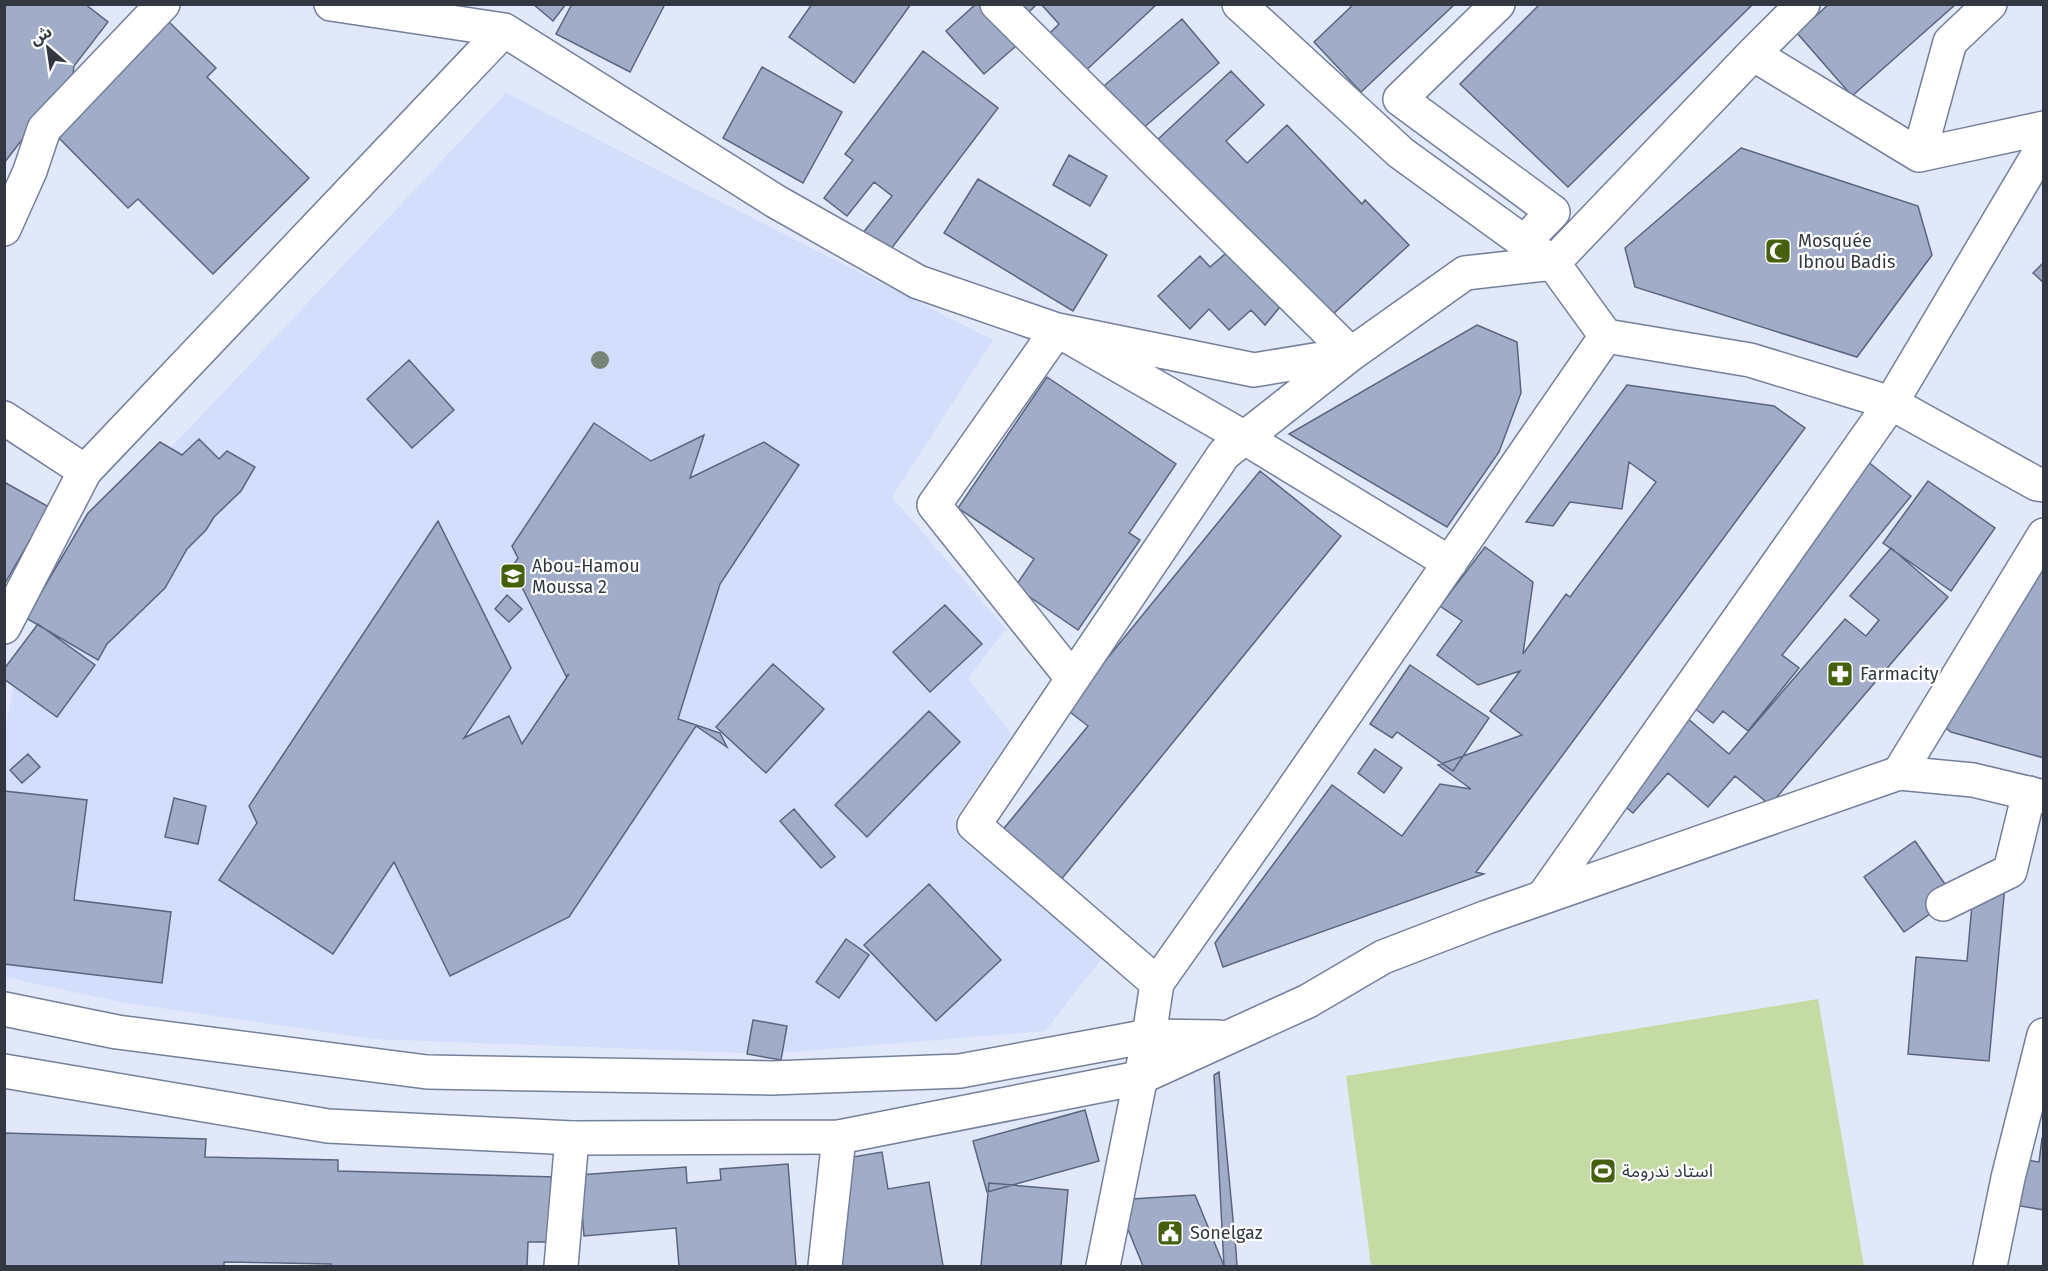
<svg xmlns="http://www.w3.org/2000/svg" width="2048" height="1271" font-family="'Fira Sans','Noto Sans Arabic',sans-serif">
<rect width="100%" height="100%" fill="#e1e8fa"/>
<!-- built -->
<path fill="#d2defb" d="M 506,93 L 993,340 L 892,497 L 1006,629 L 968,678 L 1012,735 L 955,819 L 1105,954 L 1045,1031 L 769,1054 L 373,1039 L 120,1002 L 5,977 L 5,730 L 21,648 L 99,524 Z"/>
<!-- pitch -->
<path fill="#c4dca4" d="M 1818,999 L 1864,1266 L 1371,1266 L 1346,1076 Z"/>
<!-- building -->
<path fill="#a0acc8" stroke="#5a657f" stroke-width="1.5" d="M 4,4 L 85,4 L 108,22 L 74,66 L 73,74 L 4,163 Z
M 533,4 L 566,4 L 553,21 Z
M 572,4 L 665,4 L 630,72 L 556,34 Z
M 812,4 L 911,4 L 854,83 L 789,37 Z
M 976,4 L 979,4 L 1016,46 L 984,74 L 946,31 Z
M 1018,4 L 1037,4 L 1027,14 Z
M 1041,4 L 1157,4 L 1081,75 L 1045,38 L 1059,24 Z
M 1354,4 L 1455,4 L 1361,92 L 1314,42 Z
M 1540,4 L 1753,4 L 1568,187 L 1460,84 Z
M 1829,4 L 1956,4 L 1852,96 L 1797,33 Z
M 1182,19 L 1219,63 L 1135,135 L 1098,91 Z
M 167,20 L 216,68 L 207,77 L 309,178 L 213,274 L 138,199 L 128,208 L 54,133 Z
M 923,51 L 998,108 L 888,253 L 863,233 L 892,196 L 874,182 L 847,216 L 824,198 L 853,160 L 845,154 Z
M 762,67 L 842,112 L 803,183 L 723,138 Z
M 1231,71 L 1264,105 L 1226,141 L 1247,163 L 1287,125 L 1362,204 L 1365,200 L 1409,245 L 1332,315 L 1154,143 Z
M 1741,148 L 1918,206 L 1932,255 L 1857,357 L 1635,287 L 1625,248 Z
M 1069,155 L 1107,176 L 1090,206 L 1053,185 Z
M 978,179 L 1107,255 L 1073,311 L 944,233 Z
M 1232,248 L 1284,302 L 1265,325 L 1251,310 L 1229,330 L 1209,309 L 1190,329 L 1158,296 L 1200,256 L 1210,267 Z
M 2044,262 L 2044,283 L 2033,273 Z
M 1477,325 L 1517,342 L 1521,393 L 1499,452 L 1447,527 L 1289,434 Z
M 409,360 L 454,410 L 412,448 L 367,399 Z
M 1047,377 L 1176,464 L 1129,533 L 1140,540 L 1078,630 L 1015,587 L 1034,559 L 958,508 Z
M 1627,385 L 1774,406 L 1805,428 L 1476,872 L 1484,874 L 1223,967 L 1215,943 L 1332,785 L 1402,836 L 1440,784 L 1471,789 L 1438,765 L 1522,735 L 1490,711 L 1520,671 L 1478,685 L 1437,655 L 1462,621 L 1440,606 L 1485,547 L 1533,582 L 1523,654 L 1566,594 L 1570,597 L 1656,482 L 1629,462 L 1622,509 L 1570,502 L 1553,526 L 1526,522 Z
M 594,423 L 651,461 L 704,435 L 690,478 L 764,442 L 799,465 L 720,584 L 678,719 L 720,733 L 727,747 L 696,726 L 569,917 L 450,976 L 394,862 L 333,954 L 219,880 L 257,823 L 249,806 L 438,521 L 511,668 L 464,738 L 509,716 L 522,744 L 569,674 L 566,676 L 512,567 L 518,558 L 512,546 Z
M 199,439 L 219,459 L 227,451 L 255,467 L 241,491 L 214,517 L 206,530 L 187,549 L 165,588 L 107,644 L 98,660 L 26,618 L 88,513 L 160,442 L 182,455 Z
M 1862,457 L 1911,496 L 1782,655 L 1799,668 L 1748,731 L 1723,711 L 1713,723 L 1673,691 Z
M 1260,471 L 1341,536 L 1060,881 L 1001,832 L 1088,726 L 1066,709 Z
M 1928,481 L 1995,528 L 1951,591 L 1883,543 Z
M 4,482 L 49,507 L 4,585 Z
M 2044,541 L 2044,758 L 1951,732 L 1924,711 Z
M 1891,548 L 1948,597 L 1770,805 L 1735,776 L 1708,807 L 1668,773 L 1633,813 L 1609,793 L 1679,711 L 1729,754 L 1845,619 L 1866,636 L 1879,620 L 1850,596 Z
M 507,595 L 522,609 L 509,622 L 495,609 Z
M 945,605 L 982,644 L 930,692 L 893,652 Z
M 38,624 L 95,665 L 57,717 L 4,679 L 4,669 Z
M 773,664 L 824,709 L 766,773 L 716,727 Z
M 1410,665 L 1489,718 L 1453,771 L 1397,732 L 1392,738 L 1370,724 Z
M 929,711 L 960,742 L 867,837 L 835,805 Z
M 1375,749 L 1402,768 L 1384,793 L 1358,773 Z
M 28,754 L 40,767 L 22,783 L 10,770 Z
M 4,791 L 87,800 L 74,900 L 171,912 L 162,983 L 4,964 Z
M 174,798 L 206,806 L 198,844 L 165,837 Z
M 794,809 L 835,857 L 821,868 L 780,821 Z
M 1915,841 L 1954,897 L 1904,932 L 1864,877 Z
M 1975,871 L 2006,874 L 1989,1061 L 1908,1054 L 1916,957 L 1967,961 Z
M 929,884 L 1001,960 L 936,1021 L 864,945 Z
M 846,939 L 869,955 L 839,998 L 816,982 Z
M 753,1020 L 787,1026 L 781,1060 L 747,1054 Z
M 1219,1072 L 1236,1251 L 1237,1266 L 1224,1266 L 1214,1075 Z
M 1085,1110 L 1099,1161 L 987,1192 L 973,1141 Z
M 4,1133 L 206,1139 L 205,1157 L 338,1160 L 338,1171 L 557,1177 L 555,1242 L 528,1242 L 527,1266 L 331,1266 L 331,1264 L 224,1262 L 224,1266 L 4,1266 Z
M 2042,1138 L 2044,1138 L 2044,1210 L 2014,1205 L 2020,1159 L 2039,1162 Z
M 882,1152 L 888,1189 L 929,1182 L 943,1266 L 842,1266 L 823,1162 Z
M 788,1164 L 796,1266 L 679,1266 L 676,1228 L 584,1236 L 579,1175 L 686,1167 L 687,1183 L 721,1180 L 720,1169 Z
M 989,1183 L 1068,1190 L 1061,1266 L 981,1266 Z
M 1195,1195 L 1224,1266 L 1143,1266 L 1116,1200 Z"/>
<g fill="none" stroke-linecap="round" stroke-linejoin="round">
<defs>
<path id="minor" d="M 331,4 L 504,30 L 775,201 L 918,282 L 1057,330 L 1254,370 L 1351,354
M 997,4 L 1351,354
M 1239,4 L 1401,153 L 1553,263
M 1498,4 L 1400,99 L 1553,212 L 1524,242
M 1753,54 L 1919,155 L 2044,128
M 1919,155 L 1950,42 L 1990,4
M 4,229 L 30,171 L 44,129 L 163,4
M 1606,336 L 1750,360 L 1891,403 L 2044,145
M 4,418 L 85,471
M 4,627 L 85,471 L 504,30
M 1072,678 L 934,505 L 1057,330 L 1245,438 L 1450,563
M 1899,773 L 2044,535
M 1543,897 L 1891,403 L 2037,484 L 2044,485
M 1943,904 L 2010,871 L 2029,793
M 1157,983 L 974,825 L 1224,454 L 1351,354 L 1465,273 L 1553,263
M 561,1266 L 572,1138
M 825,1266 L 839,1137
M 1103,1266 L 1149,1036 L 1157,983 L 1279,810 L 1606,336 L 1553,263 L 1753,54 L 1803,4
M 1990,1266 L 2008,1178 L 2044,1035"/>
<path id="major" d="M 4,1009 L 117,1032 L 427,1072 L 772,1078 L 960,1071 L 1149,1036 L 1219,1037
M 4,1071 L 328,1126 L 572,1138 L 839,1137 L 1139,1078 L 1308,1001 L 1383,957 L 1487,917 L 1899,773 L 1973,780 L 2044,797"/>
</defs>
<!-- minor casing -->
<use href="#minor" stroke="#747f9a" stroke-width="36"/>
<!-- major casing -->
<use href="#major" stroke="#747f9a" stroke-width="36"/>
<!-- minor -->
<use href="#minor" stroke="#fff" stroke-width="33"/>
<!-- major -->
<use href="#major" stroke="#fff" stroke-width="33"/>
</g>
<!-- trees -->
<circle fill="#788377" cx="600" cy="360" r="9"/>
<!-- icons -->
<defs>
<symbol id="mosque-square" viewBox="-11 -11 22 22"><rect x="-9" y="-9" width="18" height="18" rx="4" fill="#45600f" stroke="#fff"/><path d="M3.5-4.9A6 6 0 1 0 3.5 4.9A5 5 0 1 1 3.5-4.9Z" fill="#fff"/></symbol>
<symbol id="school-square" viewBox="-11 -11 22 22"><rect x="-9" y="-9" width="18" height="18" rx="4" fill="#45600f" stroke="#fff"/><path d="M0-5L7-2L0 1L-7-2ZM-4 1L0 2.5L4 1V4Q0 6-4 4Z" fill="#fff"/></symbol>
<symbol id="pharmacy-square" viewBox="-11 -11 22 22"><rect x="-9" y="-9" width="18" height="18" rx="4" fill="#45600f" stroke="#fff"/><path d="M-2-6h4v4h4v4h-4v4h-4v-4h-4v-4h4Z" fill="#fff"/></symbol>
<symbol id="stadium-square" viewBox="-11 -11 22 22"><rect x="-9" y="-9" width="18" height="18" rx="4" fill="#45600f" stroke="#fff"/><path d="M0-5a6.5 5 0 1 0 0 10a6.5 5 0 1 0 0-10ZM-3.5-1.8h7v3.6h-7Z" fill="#fff"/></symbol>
<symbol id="civic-square" viewBox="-11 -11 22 22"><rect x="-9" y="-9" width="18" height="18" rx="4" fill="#45600f" stroke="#fff"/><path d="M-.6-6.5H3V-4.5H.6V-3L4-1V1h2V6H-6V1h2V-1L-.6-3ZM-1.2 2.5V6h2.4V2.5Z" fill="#fff"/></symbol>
</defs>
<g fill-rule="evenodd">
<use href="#mosque-square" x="1763" y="236" width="30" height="30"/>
<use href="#school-square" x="498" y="561" width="30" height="30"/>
<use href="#pharmacy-square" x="1825" y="659" width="30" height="30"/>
<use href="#stadium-square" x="1588" y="1156" width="30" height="30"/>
<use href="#civic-square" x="1155" y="1218" width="30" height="30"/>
</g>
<g text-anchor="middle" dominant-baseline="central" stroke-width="4.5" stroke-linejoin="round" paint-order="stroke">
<!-- poi labels -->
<g font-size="18" fill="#323742" stroke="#fff" text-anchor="start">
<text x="1798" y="241">Mosquée<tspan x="1798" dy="21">Ibnou Badis</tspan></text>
<text x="532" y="566">Abou-Hamou<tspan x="532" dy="21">Moussa 2</tspan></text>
<text x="1860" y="674">Farmacity</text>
<text x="1622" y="1171">استاد ندرومة</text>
<text x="1190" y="1233">Sonelgaz</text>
</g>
</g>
<!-- border -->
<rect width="2048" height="1271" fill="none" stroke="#323742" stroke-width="12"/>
<!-- north arrow -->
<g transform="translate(48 48) rotate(331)" stroke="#ffffff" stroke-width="4.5" paint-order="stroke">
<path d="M0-4.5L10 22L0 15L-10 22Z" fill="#323742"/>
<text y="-9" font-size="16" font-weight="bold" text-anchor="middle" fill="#323742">ش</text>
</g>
</svg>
